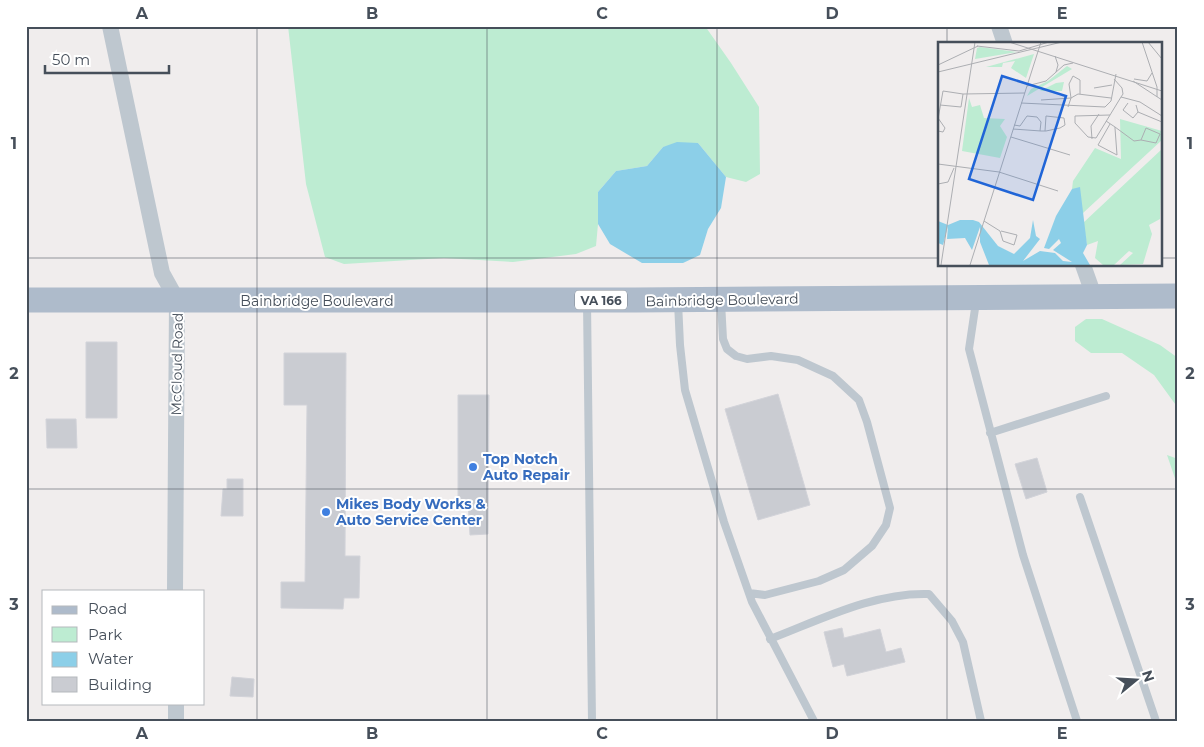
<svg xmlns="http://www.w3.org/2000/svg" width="1204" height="747" font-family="Montserrat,sans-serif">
<rect width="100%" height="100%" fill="#f0eded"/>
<!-- green -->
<path fill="#bdecd2" d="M 288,26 L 705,26 L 731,63 L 759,107 L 760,174 L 746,182 L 726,177 L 698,143 L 663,147 L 647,166 L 616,171 L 598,192 L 598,224 L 596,246 L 576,254 L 513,262 L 444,258 L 344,264 L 325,257 L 306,184 Z
M 1086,319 L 1102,319 L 1160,345 L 1178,358 L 1178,408 L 1154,375 L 1122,353 L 1091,353 L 1075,341 L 1075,327 Z
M 1167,455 L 1178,459 L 1178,487 Z"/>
<!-- water -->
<path fill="#8ccfe8" d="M 677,142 L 698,143 L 726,177 L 721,208 L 708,229 L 700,255 L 683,263 L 642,263 L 610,244 L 598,224 L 598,192 L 616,171 L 647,166 L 663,147 Z"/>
<!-- building -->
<path fill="#caccd2" stroke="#d2d3d9" d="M 86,342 L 117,342 L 117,418 L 86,418 Z
M 284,353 L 346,353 L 345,556 L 360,556 L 359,598 L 344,598 L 343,609 L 281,608 L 281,582 L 305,582 L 307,405 L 284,405 Z
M 778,394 L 810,505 L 758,520 L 725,409 Z
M 458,395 L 489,395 L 488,534 L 470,535 L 468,502 L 458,502 Z
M 46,419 L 76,419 L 77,448 L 47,448 Z
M 1037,458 L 1047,492 L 1026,499 L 1015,464 Z
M 227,479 L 243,479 L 243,516 L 221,516 L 223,489 L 227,489 Z
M 842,628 L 844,638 L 880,629 L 886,652 L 901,648 L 905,662 L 847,676 L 844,664 L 833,667 L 824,632 Z
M 232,677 L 254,679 L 253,697 L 230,696 Z"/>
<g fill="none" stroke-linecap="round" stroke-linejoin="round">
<!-- lane -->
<path stroke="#bec7cf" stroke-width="8" d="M 587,302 L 592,721
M 678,302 L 680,345 L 685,390 L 724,522 L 752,602 L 814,721
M 721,302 L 723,339 L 727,349 L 736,356 L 747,359 L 771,356 L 798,360 L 833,376 L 859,400 L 867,422 L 890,508 L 886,525 L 872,546 L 844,570 L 819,581 L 765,595 L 749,593
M 976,302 L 969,349 L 1023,555 L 1077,721
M 990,433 L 1106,396
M 1080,497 L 1156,721
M 770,639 C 820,620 874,592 929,594 L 952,621 L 963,642 L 981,721"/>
<!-- street -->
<path stroke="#bec7cf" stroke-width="16" d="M 110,26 L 162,273 L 177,300 L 175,591
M 999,26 L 1005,44
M 1083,265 L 1094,296
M 176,703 L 176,721"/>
<!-- primary -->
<path stroke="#aebbcb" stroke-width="25" d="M 26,300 L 635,300 L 1178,296"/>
</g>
<!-- grid -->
<path fill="none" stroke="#464f5a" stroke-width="1" stroke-opacity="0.55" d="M 257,26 L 257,721M 487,26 L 487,721M 717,26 L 717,721M 947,26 L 947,44M 26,258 L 939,258M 1160,258 L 1178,258M 947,265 L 947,721M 26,489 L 1178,489"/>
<!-- markers -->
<g fill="#3f7fe0" stroke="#fff" stroke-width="2">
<circle cx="473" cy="467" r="5"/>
<circle cx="326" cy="512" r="5"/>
</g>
<g text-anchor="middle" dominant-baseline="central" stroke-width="4" stroke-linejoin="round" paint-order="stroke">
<!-- shield labels -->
<rect fill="#fff" stroke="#7e848c" stroke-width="1" x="575" y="290.5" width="52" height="19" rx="4"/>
<g font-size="12" font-weight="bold" fill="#464f5a">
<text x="601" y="300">VA 166</text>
</g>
<!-- street labels -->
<g font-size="14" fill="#464f5a" stroke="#fff">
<text transform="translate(722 300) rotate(-1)">Bainbridge Boulevard</text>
<text x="317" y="301">Bainbridge Boulevard</text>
<text transform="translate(177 364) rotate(-89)">McCloud Road</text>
</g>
<!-- shop labels -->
<g font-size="14" font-weight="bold" fill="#366cbe" stroke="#fff" text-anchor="start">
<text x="483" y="459">Top Notch<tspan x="483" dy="16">Auto Repair</tspan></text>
<text x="336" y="504">Mikes Body Works &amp;<tspan x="336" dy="16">Auto Service Center</tspan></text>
</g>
</g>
<!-- overview -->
<g transform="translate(938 42)">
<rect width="224" height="224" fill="#f0eded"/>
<path d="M 42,5 L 79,10 L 37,17 L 39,6 ZM 96,12 L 88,36 L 73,26 L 77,19 L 65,21 L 64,25 L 48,25 ZM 129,24 L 134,27 L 89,54 L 93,47 L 110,39 ZM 126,40 L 124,49 L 102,49 L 118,41 ZM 31,56 L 34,65 L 42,63 L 46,76 L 67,77 L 62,84 L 69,95 L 62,116 L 24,109 ZM 182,77 L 224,89 L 224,98 L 145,171 L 134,147 L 135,139 L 157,106 L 183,117 ZM 224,107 L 222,177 L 211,183 L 214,192 L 205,222 L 182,223 L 195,211 L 191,209 L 176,223 L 165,223 L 157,216 L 160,199 L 149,203 L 145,181 Z" fill="#bdecd2"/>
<path d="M 142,145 L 149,203 L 145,211 L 152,223 L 51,223 L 42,200 L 42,185 L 34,208 L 27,196 L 9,197 L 10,184 L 5,203 L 0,201 L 0,179 L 10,183 L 22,178 L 35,178 L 41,180 L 60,204 L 76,212 L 92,196 L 95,178 L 98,194 L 102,197 L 85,219 L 102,209 L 117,211 L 125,219 L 134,220 L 115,208 L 123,201 L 121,197 L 111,207 L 106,206 L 118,174 L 134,147 Z" fill="#8ccfe8"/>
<path fill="none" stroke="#acaeb2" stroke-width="1" d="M 71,0 L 224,49M 204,0 L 219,45 L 219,55M 210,0 L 224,17M 39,4 L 81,9 L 111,0M 117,14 L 120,23 L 118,30M 0,23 L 40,4M 0,30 L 124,0M 196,37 L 209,39 L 214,31M 195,39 L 224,58M 89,44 L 108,39 L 126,23 L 135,21M 156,46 L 174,43M 183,55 L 202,60 L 224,74M 103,58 L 133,56 L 131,42 L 135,34 L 142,38 L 142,52M 83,61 L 167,65 L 173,59 L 178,32M 190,61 L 185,68 L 195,76 L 200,70 L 198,63M 2,63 L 23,65 L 25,52M 130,65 L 133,56 L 140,52 L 173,56M 200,70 L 224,80M 172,73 L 137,74 L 137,81 L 150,95 L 158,96 L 183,55 L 185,52 L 184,46 L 176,37M 0,77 L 5,49 L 25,52 L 87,51M 168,79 L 177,85 L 177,86 L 179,113 L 160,103 L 172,82M 76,83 L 82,84 L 89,74 L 99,75 L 103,80 L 102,89M 177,85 L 196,99 L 203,98 L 208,86 L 222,92 L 218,101 L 203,98M 75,87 L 103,89 L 108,89 L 122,86 L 127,83 L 126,76 L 108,74 L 107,89M 0,89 L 5,90 L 7,86 L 0,76M 73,95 L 132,113M 154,97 L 153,84 L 161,72M 0,122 L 61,130 L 120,149M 0,142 L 10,140 L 16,126M 46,179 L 62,189 L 65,199 L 76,203 L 79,193 L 63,189M 3,223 L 37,0M 32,223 L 103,0"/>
<path fill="#2065d7" fill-opacity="0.15" stroke="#2065d7" stroke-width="2.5" d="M 64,34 L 128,54 L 95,158 L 31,137 Z"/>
<rect width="224" height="224" fill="none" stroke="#464f5a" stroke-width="2.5"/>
</g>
<!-- border -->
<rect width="1204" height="747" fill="none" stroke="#ffffff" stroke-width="55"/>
<!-- legend -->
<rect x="42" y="590" width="162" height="115" fill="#ffffff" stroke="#b5b9bd"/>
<rect x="52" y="606" width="25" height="8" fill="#aebbcb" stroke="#b5b9bd"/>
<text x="88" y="614" font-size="15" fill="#464f5a">Road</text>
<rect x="52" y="627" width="25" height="15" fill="#bdecd2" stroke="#b5b9bd"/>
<text x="88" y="640" font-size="15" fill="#464f5a">Park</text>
<rect x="52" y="652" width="25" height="15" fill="#8ccfe8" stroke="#b5b9bd"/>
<text x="88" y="664" font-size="15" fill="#464f5a">Water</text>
<rect x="52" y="677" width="25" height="15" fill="#caccd2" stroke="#b5b9bd"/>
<text x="88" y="690" font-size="15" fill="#464f5a">Building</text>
<!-- north arrow -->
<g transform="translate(1136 680) rotate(72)" stroke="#ffffff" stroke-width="4" paint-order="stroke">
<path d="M0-4L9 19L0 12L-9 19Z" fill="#464f5a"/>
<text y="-8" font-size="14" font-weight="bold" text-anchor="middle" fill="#464f5a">N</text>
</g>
<!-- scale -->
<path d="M45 65v8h124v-8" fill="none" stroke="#464f5a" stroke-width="2.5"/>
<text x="52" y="65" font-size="15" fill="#464f5a" stroke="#ffffff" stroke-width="4" paint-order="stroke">50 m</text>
<rect x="28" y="28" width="1148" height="692" fill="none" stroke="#464f5a" stroke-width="2"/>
<g font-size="16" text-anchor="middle" font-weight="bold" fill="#464f5a">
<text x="142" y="19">A</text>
<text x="372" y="19">B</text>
<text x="602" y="19">C</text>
<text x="832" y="19">D</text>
<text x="1062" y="19">E</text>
<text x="14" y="149">1</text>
<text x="1190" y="149">1</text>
<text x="14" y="379">2</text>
<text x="1190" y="379">2</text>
<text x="14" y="610">3</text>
<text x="1190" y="610">3</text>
<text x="142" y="739">A</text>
<text x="372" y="739">B</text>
<text x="602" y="739">C</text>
<text x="832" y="739">D</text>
<text x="1062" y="739">E</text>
</g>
</svg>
